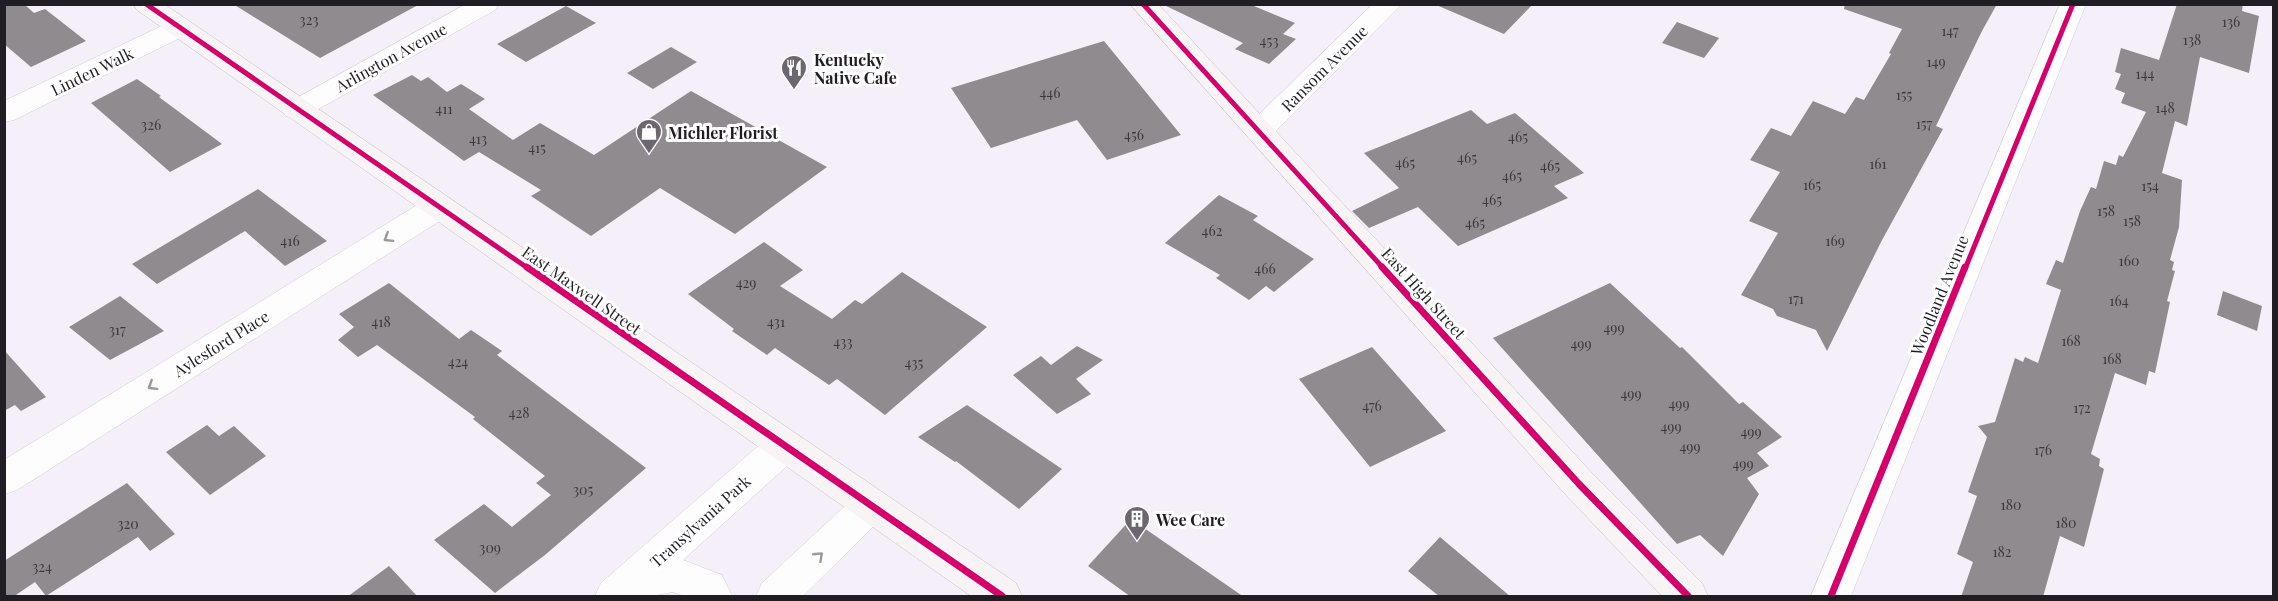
<svg xmlns="http://www.w3.org/2000/svg" width="2278" height="601" font-family="'Playfair Display',serif">
<rect width="100%" height="100%" fill="#f5effa"/>
<!-- building -->
<path fill="#908b8e" d="M 4,4 L 24,4 L 34,13 L 45,9 L 86,41 L 31,67 L 4,44 Z
M 233,4 L 420,4 L 320,58 Z
M 1162,4 L 1249,4 L 1295,23 L 1283,34 L 1296,39 L 1269,64 L 1235,49 L 1243,43 Z
M 1434,4 L 1533,4 L 1504,34 Z
M 1845,4 L 1997,4 L 1982,31 L 1936,126 L 1943,129 L 1881,242 L 1827,351 L 1816,330 L 1777,316 L 1773,309 L 1741,295 L 1778,233 L 1749,221 L 1780,172 L 1750,160 L 1771,128 L 1791,136 L 1813,101 L 1845,114 L 1856,97 L 1864,100 L 1891,54 L 1889,53 L 1902,29 L 1844,9 Z
M 2177,4 L 2243,4 L 2242,11 L 2259,16 L 2249,73 L 2200,57 L 2187,126 L 2175,121 L 2162,173 L 2182,180 L 2179,227 L 2170,260 L 2174,262 L 2172,270 L 2175,271 L 2167,301 L 2170,302 L 2155,373 L 2149,371 L 2146,385 L 2115,373 L 2091,454 L 2100,459 L 2099,466 L 2104,469 L 2084,547 L 2060,536 L 2043,597 L 1961,597 L 1973,562 L 1957,554 L 1977,496 L 1968,492 L 1987,437 L 1978,426 L 1995,422 L 2015,358 L 2023,362 L 2025,357 L 2038,363 L 2061,290 L 2046,284 L 2056,260 L 2063,263 L 2080,211 L 2091,187 L 2096,189 L 2104,161 L 2116,165 L 2119,155 L 2123,157 L 2146,112 L 2121,103 L 2125,93 L 2115,89 L 2121,74 L 2115,72 L 2121,48 L 2159,60 Z
M 566,6 L 596,23 L 526,62 L 497,44 Z
M 1677,22 L 1719,38 L 1704,58 L 1662,43 Z
M 1104,41 L 1181,135 L 1107,160 L 1077,120 L 991,148 L 951,88 Z
M 671,47 L 697,62 L 653,89 L 627,73 Z
M 412,75 L 421,81 L 428,77 L 447,92 L 461,84 L 485,99 L 469,109 L 513,140 L 540,123 L 594,155 L 691,91 L 827,167 L 735,234 L 660,188 L 591,236 L 531,196 L 541,190 L 479,152 L 464,161 L 373,95 Z
M 137,79 L 161,96 L 159,97 L 222,144 L 170,172 L 91,103 Z
M 1471,110 L 1487,124 L 1515,113 L 1584,173 L 1554,186 L 1568,198 L 1458,246 L 1418,207 L 1369,228 L 1352,211 L 1399,188 L 1364,153 Z
M 258,189 L 327,241 L 285,266 L 245,231 L 157,284 L 132,264 Z
M 1219,195 L 1258,216 L 1253,220 L 1314,259 L 1274,292 L 1266,286 L 1249,300 L 1216,278 L 1220,275 L 1165,243 Z
M 764,242 L 803,270 L 780,286 L 832,319 L 855,300 L 862,304 L 902,272 L 987,327 L 885,415 L 837,379 L 829,385 L 775,348 L 767,355 L 732,331 L 734,329 L 688,294 Z
M 389,283 L 459,339 L 471,330 L 502,351 L 497,355 L 646,468 L 545,555 L 495,593 L 434,540 L 484,504 L 512,527 L 551,495 L 536,483 L 545,476 L 473,419 L 475,417 L 377,345 L 358,357 L 338,340 L 354,327 L 339,314 Z
M 1610,283 L 1680,348 L 1682,347 L 1739,404 L 1743,402 L 1782,437 L 1757,453 L 1769,466 L 1747,478 L 1759,494 L 1723,556 L 1700,535 L 1677,544 L 1493,338 Z
M 2223,291 L 2262,306 L 2257,331 L 2217,315 Z
M 120,296 L 164,331 L 110,360 L 69,327 Z
M 1077,346 L 1103,360 L 1076,379 L 1091,394 L 1057,414 L 1013,375 L 1041,356 L 1051,365 Z
M 1372,347 L 1446,431 L 1370,467 L 1299,379 Z
M 4,350 L 46,397 L 21,411 L 15,405 L 4,411 Z
M 967,405 L 1062,469 L 1019,509 L 956,461 L 955,462 L 918,437 Z
M 207,425 L 219,436 L 234,426 L 266,456 L 210,495 L 166,452 Z
M 127,483 L 175,534 L 150,551 L 138,537 L 46,596 L 35,582 L 13,597 L 4,597 L 4,561 Z
M 1131,519 L 1244,597 L 1131,597 L 1088,566 Z
M 1440,537 L 1511,597 L 1440,597 L 1408,571 Z
M 389,566 L 418,597 L 347,597 Z"/>
<g fill="none" stroke-linecap="round" stroke-linejoin="round">
<defs>
<path id="street" d="M 466,4 L 499,4 L 495,10 L 306,116 L 296,119 L 286,116 L 282,110 L 286,104 Z
M 1373,4 L 1402,4 L 1269,138 L 1259,141 L 1249,138 L 1244,131 L 1249,124 Z
M 179,20 L 188,22 L 192,28 L 188,34 L 14,120 L 4,122 L 4,101 L 170,22 Z
M 438,196 L 449,199 L 453,207 L 449,215 L 17,490 L 4,494 L 4,460 L 427,199 Z
M 784,431 L 797,435 L 802,446 L 797,457 L 683,560 L 722,575 L 732,596 L 684,596 L 673,592 L 651,596 L 595,596 L 601,583 L 771,435 Z
M 870,490 L 883,495 L 889,506 L 883,517 L 803,596 L 756,596 L 762,583 L 857,495 Z"/>
<path id="secondary" d="M 2060,4 L 2086,4 L 1851,596 L 1811,596 Z"/>
<path id="primary" d="M 133,4 L 164,4 L 1016,583 L 1022,596 L 971,596 L 137,10 Z
M 1130,4 L 1158,4 L 1592,473 L 1702,583 L 1708,596 L 1662,596 L 1566,495 Z"/>
</defs>
<!-- street casing -->
<use href="#street" stroke="#d2cdd6" stroke-width="1"/>
<!-- secondary casing -->
<use href="#secondary" stroke="#d2cdd6" stroke-width="1"/>
<!-- primary casing -->
<use href="#primary" stroke="#c7bec3" stroke-width="1"/>
<!-- street -->
<use href="#street" fill="#fefdfe" fill-rule="evenodd"/>
<!-- secondary -->
<use href="#secondary" fill="#fefdfe" fill-rule="evenodd"/>
<!-- primary -->
<use href="#primary" fill="#f8f4f6" fill-rule="evenodd"/>
<defs>
<path id="cycleway-far1" d="M 146,4 L 529,269
M 1143,4 L 1384,269
M 1965,269 L 2073,4"/>
<path id="cycleway" d="M 527,267 L 1002,596
M 1382,267 L 1579,484 L 1688,596
M 1831,596 L 1965,267"/>
</defs>
<!-- cycleway-far1 casing -->
<use href="#cycleway-far1" stroke="#fff" stroke-width="8"/>
<!-- cycleway casing -->
<use href="#cycleway" stroke="#fff" stroke-width="10"/>
<!-- cycleway-far1 -->
<use href="#cycleway-far1" stroke="#d6006c" stroke-width="5"/>
<!-- cycleway -->
<use href="#cycleway" stroke="#d6006c" stroke-width="7"/>
</g>
<!-- one-way arrows -->
<defs><path id="oneway-chevron" d="M-2-3.5L2.5 0L-2 3.5" fill="none" stroke-width="1.6" stroke-linecap="round" stroke-linejoin="round" transform="scale(1.5)"/></defs>
<g stroke="#9b989c">
<use href="#oneway-chevron" transform="translate(388 238) rotate(148)"/>
<use href="#oneway-chevron" transform="translate(152 386) rotate(148)"/>
<use href="#oneway-chevron" transform="translate(819 556) rotate(-44)"/>
</g>
<!-- icons -->
<defs>
<symbol id="restaurant-pin" viewBox="-11 -11 22 30"><path d="M0 17L-7.5 6A9.5 9.5 0 1 1 7.5 6Z" fill="#6b666f" stroke="#fff"/><path d="M-5-6h1v4h1v-4h1v4h1v-4h1v5L-1.5 .5V6h-2V.5L-5-1ZM5-6V6H3V1.5H1.5Q1.5-4 5-6Z" fill="#fff"/></symbol>
<symbol id="shop-pin" viewBox="-11 -11 22 30"><path d="M0 17L-7.5 6A9.5 9.5 0 1 1 7.5 6Z" fill="#6b666f" stroke="#fff"/><path d="M-5-2.5h2.3a2.7 3.5 0 0 1 5.4 0H5L5.5 6h-11ZM-1.5-2.5h3a1.5 2.3 0 0 0-3 0Z" fill="#fff"/></symbol>
<symbol id="building-pin" viewBox="-11 -11 22 30"><path d="M0 17L-7.5 6A9.5 9.5 0 1 1 7.5 6Z" fill="#6b666f" stroke="#fff"/><path d="M-4-6H4V6H1V3H-1V6H-4ZM-2.5-4.3h1.7v1.8h-1.7ZM.8-4.3h1.7v1.8H.8ZM-2.5-1h1.7V.8h-1.7ZM.8-1h1.7V.8H.8Z" fill="#fff"/></symbol>
</defs>
<g fill-rule="evenodd">
<use href="#restaurant-pin" x="779" y="53" width="30" height="40"/>
<use href="#shop-pin" x="634" y="117" width="30" height="40"/>
<use href="#building-pin" x="1122" y="504" width="30" height="40"/>
</g>
<g text-anchor="middle" dominant-baseline="central" stroke-width="6" stroke-linejoin="round" paint-order="stroke">
<!-- number labels -->
<g font-size="14" fill="#3d383e">
<text x="309" y="19">323</text>
<text x="2231" y="21">136</text>
<text x="1950" y="30">147</text>
<text x="2192" y="39">138</text>
<text x="1269" y="40">453</text>
<text x="1936" y="61">149</text>
<text x="2145" y="73">144</text>
<text x="1050" y="92">446</text>
<text x="1904" y="94">155</text>
<text x="2165" y="107">148</text>
<text x="444" y="108">411</text>
<text x="1924" y="123">157</text>
<text x="151" y="124">326</text>
<text x="1134" y="134">456</text>
<text x="1518" y="136">465</text>
<text x="478" y="138">413</text>
<text x="537" y="147">415</text>
<text x="1467" y="157">465</text>
<text x="1405" y="162">465</text>
<text x="1878" y="163">161</text>
<text x="1550" y="165">465</text>
<text x="1512" y="175">465</text>
<text x="1812" y="184">165</text>
<text x="2150" y="185">154</text>
<text x="1492" y="199">465</text>
<text x="2106" y="210">158</text>
<text x="2132" y="220">158</text>
<text x="1475" y="222">465</text>
<text x="1212" y="230">462</text>
<text x="290" y="240">416</text>
<text x="1835" y="240">169</text>
<text x="2129" y="260">160</text>
<text x="1265" y="268">466</text>
<text x="746" y="282">429</text>
<text x="1796" y="298">171</text>
<text x="2119" y="300">164</text>
<text x="381" y="321">418</text>
<text x="776" y="321">431</text>
<text x="1614" y="327">499</text>
<text x="117" y="329">317</text>
<text x="2071" y="340">168</text>
<text x="843" y="341">433</text>
<text x="1581" y="343">499</text>
<text x="2112" y="358">168</text>
<text x="458" y="361">424</text>
<text x="914" y="362">435</text>
<text x="1631" y="393">499</text>
<text x="1679" y="403">499</text>
<text x="1372" y="405">476</text>
<text x="2082" y="407">172</text>
<text x="519" y="412">428</text>
<text x="1671" y="426">499</text>
<text x="1751" y="431">499</text>
<text x="1690" y="446">499</text>
<text x="2043" y="449">176</text>
<text x="1743" y="463">499</text>
<text x="583" y="489">305</text>
<text x="2011" y="504">180</text>
<text x="2066" y="522">180</text>
<text x="128" y="523">320</text>
<text x="490" y="547">309</text>
<text x="2002" y="551">182</text>
<text x="42" y="566">324</text>
</g>
<!-- street labels -->
<g font-size="16" fill="#211d24" stroke="#fff">
<text transform="translate(391 57) rotate(-29)">Arlington Avenue</text>
<text transform="translate(1324 68) rotate(-45)">Ransom Avenue</text>
<text transform="translate(92 71) rotate(-26)">Linden Walk</text>
<text transform="translate(582 290) rotate(35)">East Maxwell Street</text>
<text transform="translate(1424 293) rotate(48)">East High Street</text>
<text transform="translate(1939 295) rotate(-68)">Woodland Avenue</text>
<text transform="translate(221 343) rotate(-32)">Aylesford Place</text>
<text transform="translate(700 521) rotate(-42)">Transylvania Park</text>
</g>
<!-- poi labels -->
<g font-size="16" font-weight="bold" fill="#211d24" stroke="#fff" text-anchor="start">
<text x="814" y="59">Kentucky<tspan x="814" dy="18">Native Cafe</tspan></text>
<text x="668" y="132">Michler Florist</text>
<text x="1156" y="519">Wee Care</text>
</g>
</g>
<!-- border -->
<rect width="2278" height="601" fill="none" stroke="#211d24" stroke-width="12"/>
</svg>
